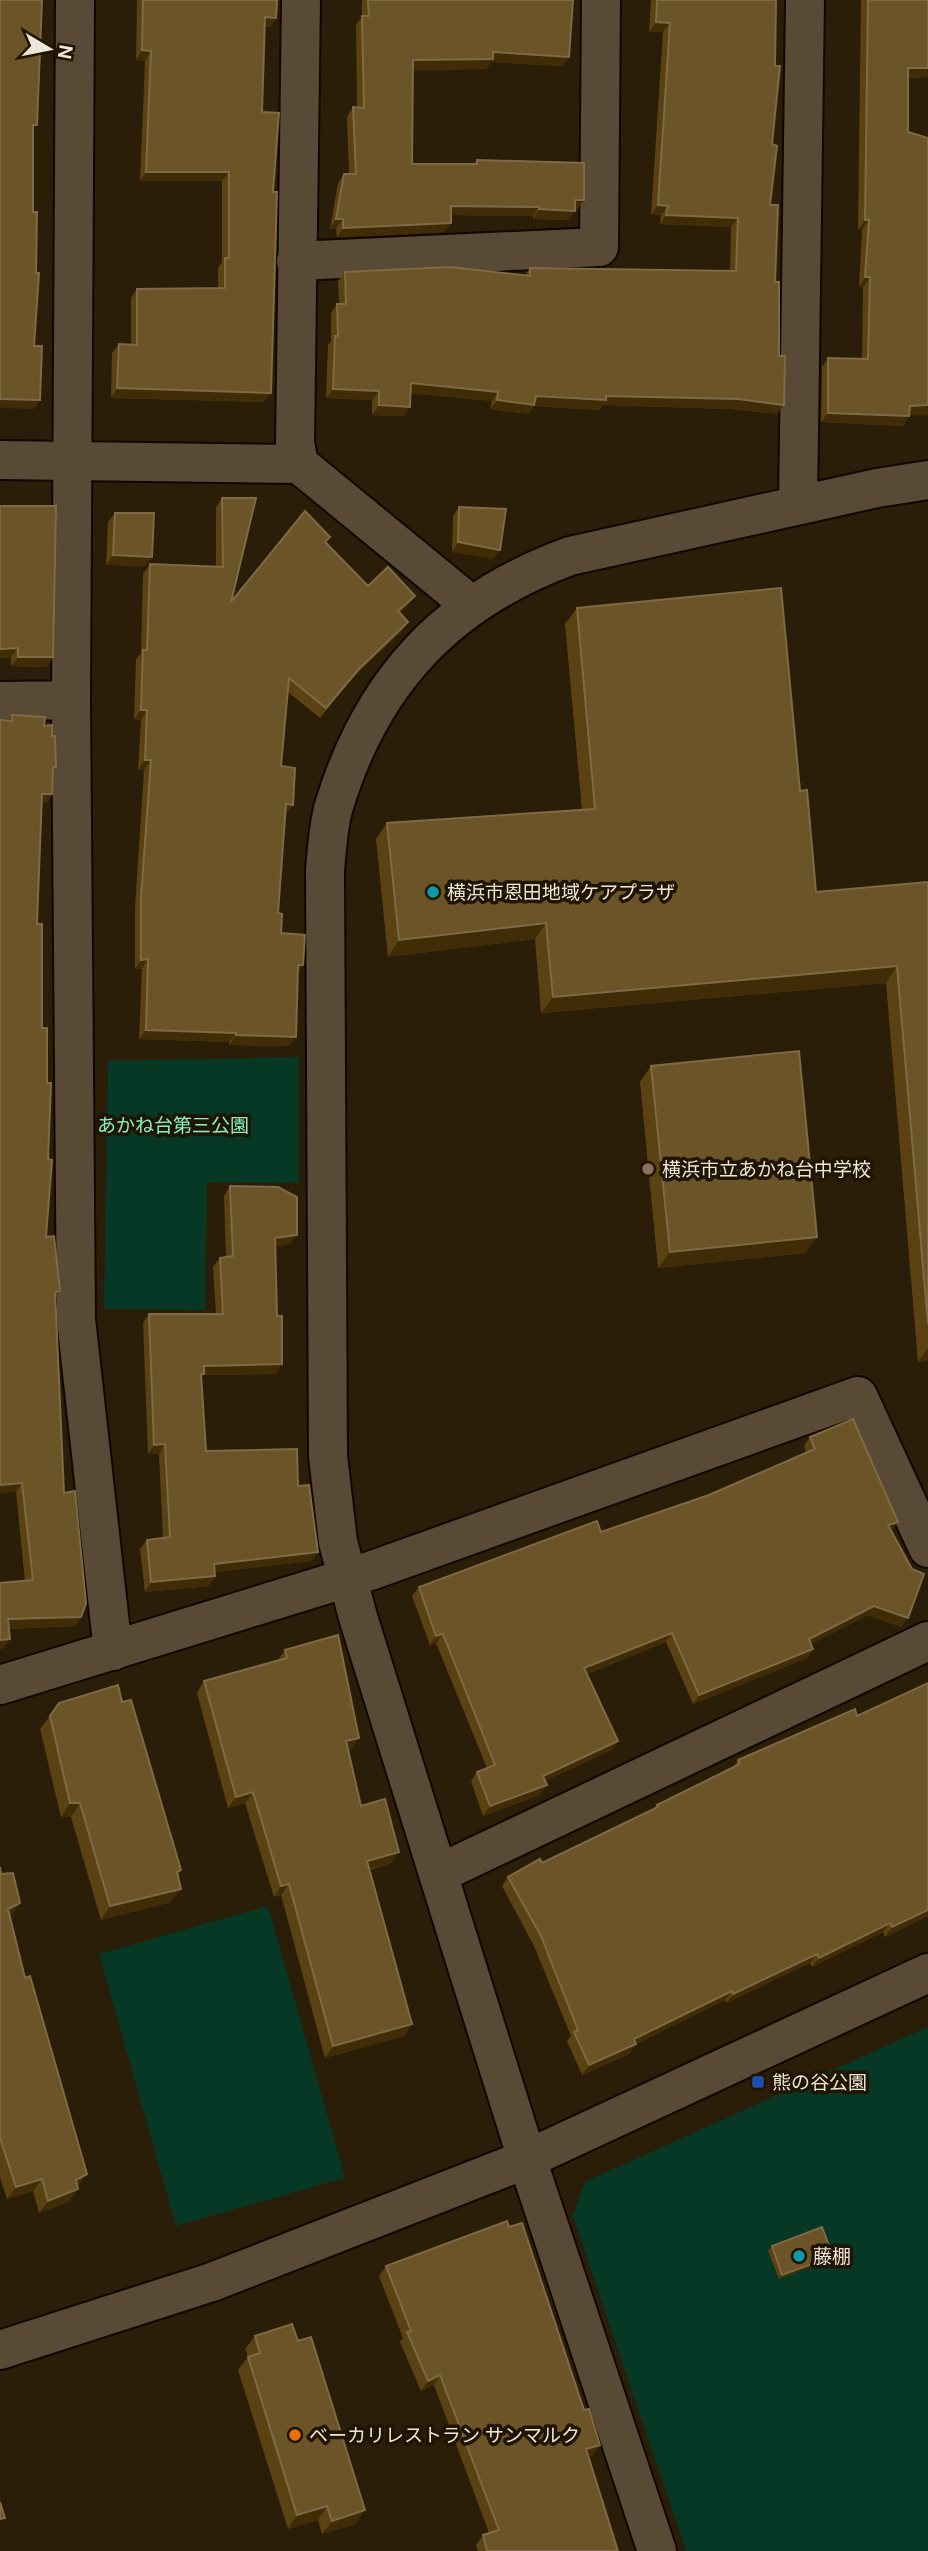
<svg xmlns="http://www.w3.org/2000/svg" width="928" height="2551" font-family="'DM Sans','Noto Sans JP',sans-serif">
<rect width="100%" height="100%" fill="#2a1e09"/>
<!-- green -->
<path fill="#073826" d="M 299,1057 L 299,1183 L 207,1182 L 205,1310 L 104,1309 L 108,1061 Z
M 268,1906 L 345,2178 L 176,2226 L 99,1954 Z
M 928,2027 L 928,2551 L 686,2551 L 573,2216 L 585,2182 Z"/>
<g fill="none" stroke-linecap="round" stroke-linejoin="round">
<defs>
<path id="minor" d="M 75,0 L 71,700 L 76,1319 L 113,1651
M 301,0 L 295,443 L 299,464 L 471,605
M 296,261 L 599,247 L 601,0
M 0,460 L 299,464
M 798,504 L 805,0
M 0,701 L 71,700
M 0,1685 L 370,1571 L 858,1396 L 928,1548
M 438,1874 L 928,1641
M 0,2350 L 212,2282 L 527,2159 L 928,1973
M 657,2551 L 527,2159 L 358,1617 L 338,1542 L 328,1456 L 325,870 C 327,849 328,826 334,806 C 372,681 447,601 570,556 L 877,488 L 928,480"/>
</defs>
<!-- minor casing -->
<use href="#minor" stroke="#120700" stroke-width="42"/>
<!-- minor -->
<use href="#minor" stroke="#584a35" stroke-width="38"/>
</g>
<!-- wall -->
<path fill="#5a4213" d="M 137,0 L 277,0 L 276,18 L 270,27 L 264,27 L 262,112 L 273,192 L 264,402 L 111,398 L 112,353 L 119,344 L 131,344 L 131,298 L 137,289 L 218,288 L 218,268 L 222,262 L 222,181 L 140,181 L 145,61 L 136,60 Z
M 362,0 L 573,0 L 569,57 L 562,66 L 491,62 L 486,69 L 413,70 L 412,164 L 474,164 L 477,160 L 577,210 L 575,209 L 569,220 L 533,219 L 533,216 L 451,215 L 451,223 L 444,232 L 337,237 L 336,229 L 330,229 L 338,183 L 344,174 L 349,174 L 347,117 L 353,107 L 357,107 L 356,25 L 362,17 Z
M 651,0 L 776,0 L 772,144 L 770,205 L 775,282 L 777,414 L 731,409 L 602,405 L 599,410 L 534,406 L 528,414 L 490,409 L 492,401 L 411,393 L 404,416 L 372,415 L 372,400 L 326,398 L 328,345 L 331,341 L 331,313 L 337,304 L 339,304 L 338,281 L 345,272 L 525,275 L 530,268 L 730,271 L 731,227 L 660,224 L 661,215 L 651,214 L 663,32 L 649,32 Z
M 861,0 L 928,0 L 928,77 L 908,78 L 908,132 L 928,138 L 928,415 L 909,415 L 903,426 L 821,422 L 822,367 L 828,358 L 862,359 L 863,287 L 859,287 L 862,230 L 858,230 Z
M 222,498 L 231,602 L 326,542 L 368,586 L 408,605 L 400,613 L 408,622 L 401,632 L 352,678 L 320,718 L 288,692 L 281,766 L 286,815 L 285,814 L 278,913 L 281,933 L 298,973 L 289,1046 L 229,1045 L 229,1042 L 139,1039 L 142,969 L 135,969 L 135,907 L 144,770 L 138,770 L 141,720 L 134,719 L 136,659 L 141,653 L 143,574 L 150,564 L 216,566 L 216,507 Z
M 0,506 L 53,657 L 47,667 L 11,666 L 11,657 L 0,658 Z
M 459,507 L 493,559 L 452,552 L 453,516 Z
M 115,513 L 152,557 L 145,566 L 106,565 L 108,522 Z
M 577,608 L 800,791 L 816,892 L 928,882 L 928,1361 L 918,1362 L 886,983 L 541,1013 L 535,939 L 388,957 L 376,839 L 387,823 L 582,810 L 565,624 Z
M 12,715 L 44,726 L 53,771 L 52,794 L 46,803 L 41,803 L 37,924 L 42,1028 L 46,1237 L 60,1291 L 56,1298 L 64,1493 L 81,1617 L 75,1626 L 9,1629 L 10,1639 L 3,1648 L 0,1649 L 0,1583 L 25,1581 L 16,1492 L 7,721 Z
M 651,1066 L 805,1253 L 658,1268 L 640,1082 Z
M 230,1186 L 290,1244 L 275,1247 L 276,1374 L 203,1375 L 201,1377 L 206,1451 L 298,1486 L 318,1552 L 311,1561 L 215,1572 L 215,1576 L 209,1586 L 145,1592 L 140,1549 L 147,1540 L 163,1538 L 159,1454 L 148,1454 L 143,1323 L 149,1314 L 216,1314 L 213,1267 L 220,1258 L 226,1257 L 224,1196 Z
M 810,1437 L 891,1531 L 908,1618 L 901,1627 L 868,1615 L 811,1644 L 813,1649 L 807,1658 L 693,1704 L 666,1642 L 587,1674 L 618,1741 L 611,1750 L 545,1781 L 540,1795 L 483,1816 L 471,1781 L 477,1772 L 487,1768 L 436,1643 L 430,1645 L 412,1596 L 419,1587 L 601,1532 L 709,1495 L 806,1452 L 804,1446 Z
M 285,1650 L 352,1749 L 348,1750 L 361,1806 L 391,1863 L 370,1870 L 412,2024 L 404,2036 L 325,2058 L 281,1895 L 274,1897 L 245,1803 L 228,1808 L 197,1693 L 204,1681 L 278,1660 Z
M 928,1683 L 928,1916 L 885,1937 L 883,1932 L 812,1967 L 810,1963 L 726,2003 L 725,2000 L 636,2044 L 629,2054 L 582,2075 L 567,2041 L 571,2036 L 534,1946 L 502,1886 L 508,1877 L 542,1863 L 653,1809 L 657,1805 L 733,1767 L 738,1760 L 857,1716 Z
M 122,1702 L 181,1870 L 177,1875 L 171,1902 L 101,1920 L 71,1817 L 61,1817 L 40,1729 L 50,1716 Z
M 0,1867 L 11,1916 L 10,1916 L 77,2187 L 69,2202 L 39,2213 L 33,2191 L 7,2199 L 0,2177 Z
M 509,2227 L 593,2455 L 588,2456 L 618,2551 L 478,2551 L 476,2545 L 483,2535 L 489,2533 L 434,2385 L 421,2391 L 400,2342 L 403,2338 L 379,2276 L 386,2266 Z
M 772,2246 L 833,2256 L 830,2260 L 779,2279 L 768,2251 Z
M 255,2336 L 356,2524 L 322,2534 L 318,2520 L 288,2529 L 238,2370 L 248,2357 L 245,2349 Z"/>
<!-- shaded-wall -->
<path fill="#402c06" d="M 265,17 L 276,18 L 270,27 L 258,26 Z
M 656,22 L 670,23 L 663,32 L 649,32 Z
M 142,50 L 151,51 L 145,61 L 136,60 Z
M 493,52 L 569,57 L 562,66 L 491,62 L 486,69 L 407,70 L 413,60 Z
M 908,68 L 928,68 L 928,77 L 901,78 Z
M 146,172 L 229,172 L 222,181 L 140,181 Z
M 575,200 L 584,200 L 577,210 L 569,209 Z
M 658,205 L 668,206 L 661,215 L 651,214 Z
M 451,206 L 539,207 L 533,216 L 444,215 Z
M 539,209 L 575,211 L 569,220 L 533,219 Z
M 666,215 L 738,218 L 731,227 L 660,224 Z
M 336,219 L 343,219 L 336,229 L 330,229 Z
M 865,220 L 869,220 L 862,230 L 858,230 Z
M 451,223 L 444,232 L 337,237 L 343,228 Z
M 865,277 L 870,277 L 863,287 L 859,287 Z
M 411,383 L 498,392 L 492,401 L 405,393 Z
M 117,388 L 271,393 L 264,402 L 111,398 Z
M 333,389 L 379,391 L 372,400 L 326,398 Z
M 536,396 L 606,396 L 738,399 L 784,405 L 777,414 L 731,409 L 602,405 L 599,410 L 534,406 L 528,414 L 490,409 L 497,400 Z
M 0,399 L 40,400 L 34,409 L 0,408 Z
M 379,405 L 410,407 L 404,416 L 372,415 Z
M 928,405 L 928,415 L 903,416 L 910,406 Z
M 828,413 L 909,416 L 903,426 L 821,422 Z
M 458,542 L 500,550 L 493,559 L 452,552 Z
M 113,555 L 152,557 L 145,566 L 106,565 Z
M 415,596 L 408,605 L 391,621 L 398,611 Z
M 408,622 L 401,632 L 352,678 L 320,718 L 359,669 Z
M 18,648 L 11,657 L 0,658 L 0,649 Z
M 18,657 L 53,657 L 47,667 L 11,666 Z
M 141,710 L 147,710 L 141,720 L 134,719 Z
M 145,760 L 151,760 L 144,770 L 138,770 Z
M 42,794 L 52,794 L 46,803 L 35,803 Z
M 286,804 L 293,805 L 286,815 L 280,814 Z
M 546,923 L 535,939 L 388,957 L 399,940 Z
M 148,959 L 142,969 L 135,969 L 141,960 Z
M 298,965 L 303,965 L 297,974 Z
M 897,966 L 886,983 L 541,1013 L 553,997 Z
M 146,1030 L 236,1033 L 229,1042 L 139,1039 Z
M 236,1035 L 296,1037 L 289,1046 L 229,1045 Z
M 297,1235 L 290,1244 L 268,1248 L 275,1238 Z
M 817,1237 L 805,1253 L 658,1268 L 670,1252 Z
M 928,1348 L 928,1361 L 918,1362 Z
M 282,1364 L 276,1374 L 203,1375 L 197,1383 L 204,1366 Z
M 165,1444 L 159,1454 L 148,1454 L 154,1445 Z
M 22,1483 L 16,1492 L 0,1494 L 0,1485 Z
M 898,1522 L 891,1531 L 888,1525 Z
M 318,1552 L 311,1561 L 208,1573 L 214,1564 Z
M 215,1576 L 209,1586 L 145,1592 L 151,1582 Z
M 874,1606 L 908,1618 L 901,1627 L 868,1615 L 803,1648 L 809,1639 Z
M 81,1617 L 75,1626 L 2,1629 L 8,1619 Z
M 672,1633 L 666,1642 L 578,1677 L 584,1668 Z
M 443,1634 L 436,1643 L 430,1645 L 436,1636 Z
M 10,1639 L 3,1648 L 0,1649 L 0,1640 Z
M 813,1649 L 807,1658 L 693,1704 L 699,1695 Z
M 359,1738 L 352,1749 L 339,1752 L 346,1741 Z
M 618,1741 L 611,1750 L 537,1785 L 543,1776 Z
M 547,1785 L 540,1795 L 483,1816 L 490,1806 Z
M 253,1792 L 245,1803 L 228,1808 L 236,1797 Z
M 70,1803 L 80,1803 L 71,1817 L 61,1817 Z
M 399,1852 L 391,1863 L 359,1872 L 367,1861 Z
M 289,1884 L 281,1895 L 274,1897 L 281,1886 Z
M 181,1889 L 171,1902 L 101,1920 L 110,1906 Z
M 20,1903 L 11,1916 L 0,1922 L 8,1909 Z
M 928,1910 L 928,1916 L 885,1937 L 892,1927 Z
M 890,1923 L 883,1932 L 812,1967 L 819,1958 Z
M 817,1954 L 810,1963 L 726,2003 L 733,1994 Z
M 732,1991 L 725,2000 L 635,2045 L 636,2044 L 629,2054 L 582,2075 L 589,2065 L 634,2039 Z
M 412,2024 L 404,2036 L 325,2058 L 333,2046 Z
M 87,2174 L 78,2186 L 67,2193 L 76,2180 Z
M 42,2179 L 33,2191 L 7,2199 L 16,2187 Z
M 78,2189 L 69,2202 L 39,2213 L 48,2201 Z
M 833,2256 L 830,2260 L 779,2279 L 782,2275 Z
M 440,2375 L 434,2385 L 421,2391 L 428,2381 Z
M 600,2445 L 593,2455 L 579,2459 L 586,2449 Z
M 327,2506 L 318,2520 L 288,2529 L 297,2515 Z
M 365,2510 L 356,2524 L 322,2534 L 332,2521 Z"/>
<!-- building -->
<path fill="#6a5428" stroke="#7e6a44" stroke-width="2" d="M 0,0 L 42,0 L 37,125 L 33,125 L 33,212 L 37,212 L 36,273 L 39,273 L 34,346 L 42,346 L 40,400 L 0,399 Z
M 143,0 L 277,0 L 276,18 L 265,17 L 262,112 L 279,113 L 273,192 L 277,192 L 271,393 L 117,388 L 119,344 L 137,345 L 137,289 L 225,288 L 225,258 L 229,258 L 229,172 L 146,172 L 151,51 L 142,50 Z
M 368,0 L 573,0 L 569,57 L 493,52 L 493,59 L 413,60 L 412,164 L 477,164 L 477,160 L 584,163 L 584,200 L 575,200 L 575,211 L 539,209 L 539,207 L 451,206 L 451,223 L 343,228 L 343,219 L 336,219 L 344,174 L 356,174 L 353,107 L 364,108 L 362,16 L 369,16 Z
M 657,0 L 776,0 L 775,66 L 780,66 L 772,144 L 777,146 L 770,205 L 778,205 L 775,282 L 779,282 L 779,356 L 785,356 L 784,405 L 738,399 L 606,396 L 606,400 L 536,396 L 534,405 L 497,400 L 498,392 L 411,383 L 410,407 L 379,405 L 379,391 L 333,389 L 335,336 L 338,336 L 337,304 L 346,304 L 345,272 L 450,267 L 530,276 L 530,268 L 736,271 L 738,218 L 666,215 L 668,206 L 658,205 L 670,23 L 656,22 Z
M 868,0 L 928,0 L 928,68 L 908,68 L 908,132 L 928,138 L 928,405 L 910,406 L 909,416 L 828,413 L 828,358 L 868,359 L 870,277 L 865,277 L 869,220 L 865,220 Z
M 222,498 L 256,498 L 231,602 L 305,511 L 330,537 L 325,542 L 368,586 L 388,567 L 415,596 L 398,611 L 408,622 L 359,669 L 326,708 L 289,678 L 281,766 L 295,768 L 293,805 L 286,804 L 278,913 L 282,914 L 281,933 L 305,935 L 303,965 L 298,965 L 296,1037 L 236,1035 L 236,1033 L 146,1030 L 148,959 L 141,960 L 141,897 L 151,760 L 145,760 L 147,710 L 141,710 L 143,650 L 147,650 L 150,564 L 223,567 Z
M 0,506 L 56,506 L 53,657 L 18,657 L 18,648 L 0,649 Z
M 459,507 L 506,509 L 500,550 L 458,542 Z
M 115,513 L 154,513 L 152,557 L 113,555 Z
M 781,588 L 800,791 L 807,790 L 816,892 L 928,882 L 928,1324 L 897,966 L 553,997 L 546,923 L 399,940 L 387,823 L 595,809 L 577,608 Z
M 12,715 L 45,717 L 44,726 L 52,725 L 52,736 L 55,736 L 56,767 L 53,767 L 52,794 L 42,794 L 37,924 L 42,924 L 42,1028 L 47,1028 L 47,1083 L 51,1083 L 48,1159 L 52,1160 L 46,1237 L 54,1236 L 60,1291 L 55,1292 L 64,1493 L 75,1491 L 86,1603 L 81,1617 L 8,1619 L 10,1639 L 0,1640 L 0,1583 L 33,1580 L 22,1483 L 0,1485 L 0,720 L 12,721 Z
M 799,1051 L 817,1237 L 670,1252 L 651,1066 Z
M 230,1186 L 278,1187 L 297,1197 L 297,1235 L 275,1238 L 277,1316 L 282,1316 L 282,1364 L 204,1366 L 204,1374 L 201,1374 L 206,1451 L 297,1449 L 298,1486 L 309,1485 L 318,1552 L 214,1564 L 215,1576 L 151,1582 L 147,1540 L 170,1537 L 165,1444 L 154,1445 L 149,1314 L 223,1314 L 220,1258 L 233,1256 Z
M 853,1419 L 898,1522 L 888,1525 L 912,1569 L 924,1574 L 908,1618 L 874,1606 L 809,1639 L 813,1649 L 699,1695 L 672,1633 L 584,1668 L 618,1741 L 543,1776 L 547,1785 L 490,1806 L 477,1772 L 495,1765 L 443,1634 L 436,1636 L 419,1587 L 597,1521 L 601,1532 L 709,1495 L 815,1449 L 810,1437 Z
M 338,1635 L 359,1738 L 346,1741 L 361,1806 L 385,1799 L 399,1852 L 367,1861 L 412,2024 L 333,2046 L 289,1884 L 281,1886 L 253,1792 L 236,1797 L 204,1681 L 287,1658 L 285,1650 Z
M 928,1683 L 928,1910 L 892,1927 L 890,1923 L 819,1958 L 817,1954 L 733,1994 L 732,1991 L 634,2039 L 636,2044 L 589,2065 L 574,2032 L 578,2030 L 541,1936 L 508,1877 L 540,1859 L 542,1863 L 658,1807 L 657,1805 L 740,1764 L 738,1760 L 855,1709 L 857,1716 Z
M 118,1685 L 122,1702 L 131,1700 L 181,1870 L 177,1872 L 181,1889 L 110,1906 L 80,1803 L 70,1803 L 50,1716 L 59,1703 Z
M 0,1867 L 1,1874 L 13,1873 L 20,1903 L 8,1909 L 25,1978 L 30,1976 L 87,2174 L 76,2180 L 78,2189 L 48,2201 L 42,2179 L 16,2187 L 0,2138 Z
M 507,2221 L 509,2227 L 522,2223 L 584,2410 L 589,2409 L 600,2445 L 586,2449 L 618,2551 L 487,2551 L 483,2535 L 499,2530 L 440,2375 L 428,2381 L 407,2332 L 411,2331 L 386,2266 Z
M 822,2227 L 833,2256 L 782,2275 L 772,2246 Z
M 292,2324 L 298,2341 L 311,2337 L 365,2510 L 332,2521 L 327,2506 L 297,2515 L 248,2357 L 260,2353 L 255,2336 Z
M 0,2502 L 5,2518 L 0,2519 Z"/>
<!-- markers -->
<g fill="#0f9aa8" stroke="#201402" stroke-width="2.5">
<circle cx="433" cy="892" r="7"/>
<circle cx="799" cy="2256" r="7"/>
</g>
<circle fill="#8d6e63" stroke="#201402" stroke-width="2.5" cx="648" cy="1169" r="7"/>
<rect fill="#1a4fb4" stroke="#201402" stroke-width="2.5" x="751" y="2075" width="14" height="14" rx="3.5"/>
<circle fill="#e8710a" stroke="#201402" stroke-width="2.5" cx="295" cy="2435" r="7"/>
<g text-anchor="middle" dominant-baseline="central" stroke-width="7" stroke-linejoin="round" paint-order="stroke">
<!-- poi labels -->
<g font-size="19" fill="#ede5d8" stroke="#201402" text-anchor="start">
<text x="447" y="892">横浜市恩田地域ケアプラザ</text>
<text x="662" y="1169">横浜市立あかね台中学校</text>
<text x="772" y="2082">熊の谷公園</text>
<text x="813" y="2256">藤棚</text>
<text x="309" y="2435">ベーカリレストラン サンマルク</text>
</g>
<!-- park labels -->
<g font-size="19" fill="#88f0c2" stroke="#201402">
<text x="173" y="1125">あかね台第三公園</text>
</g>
</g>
<!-- north arrow -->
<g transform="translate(49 49) rotate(100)" stroke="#201402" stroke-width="5" paint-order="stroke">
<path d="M0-5L12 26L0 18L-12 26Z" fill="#ede5d8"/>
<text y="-10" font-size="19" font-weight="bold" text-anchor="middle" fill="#ede5d8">N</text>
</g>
</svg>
